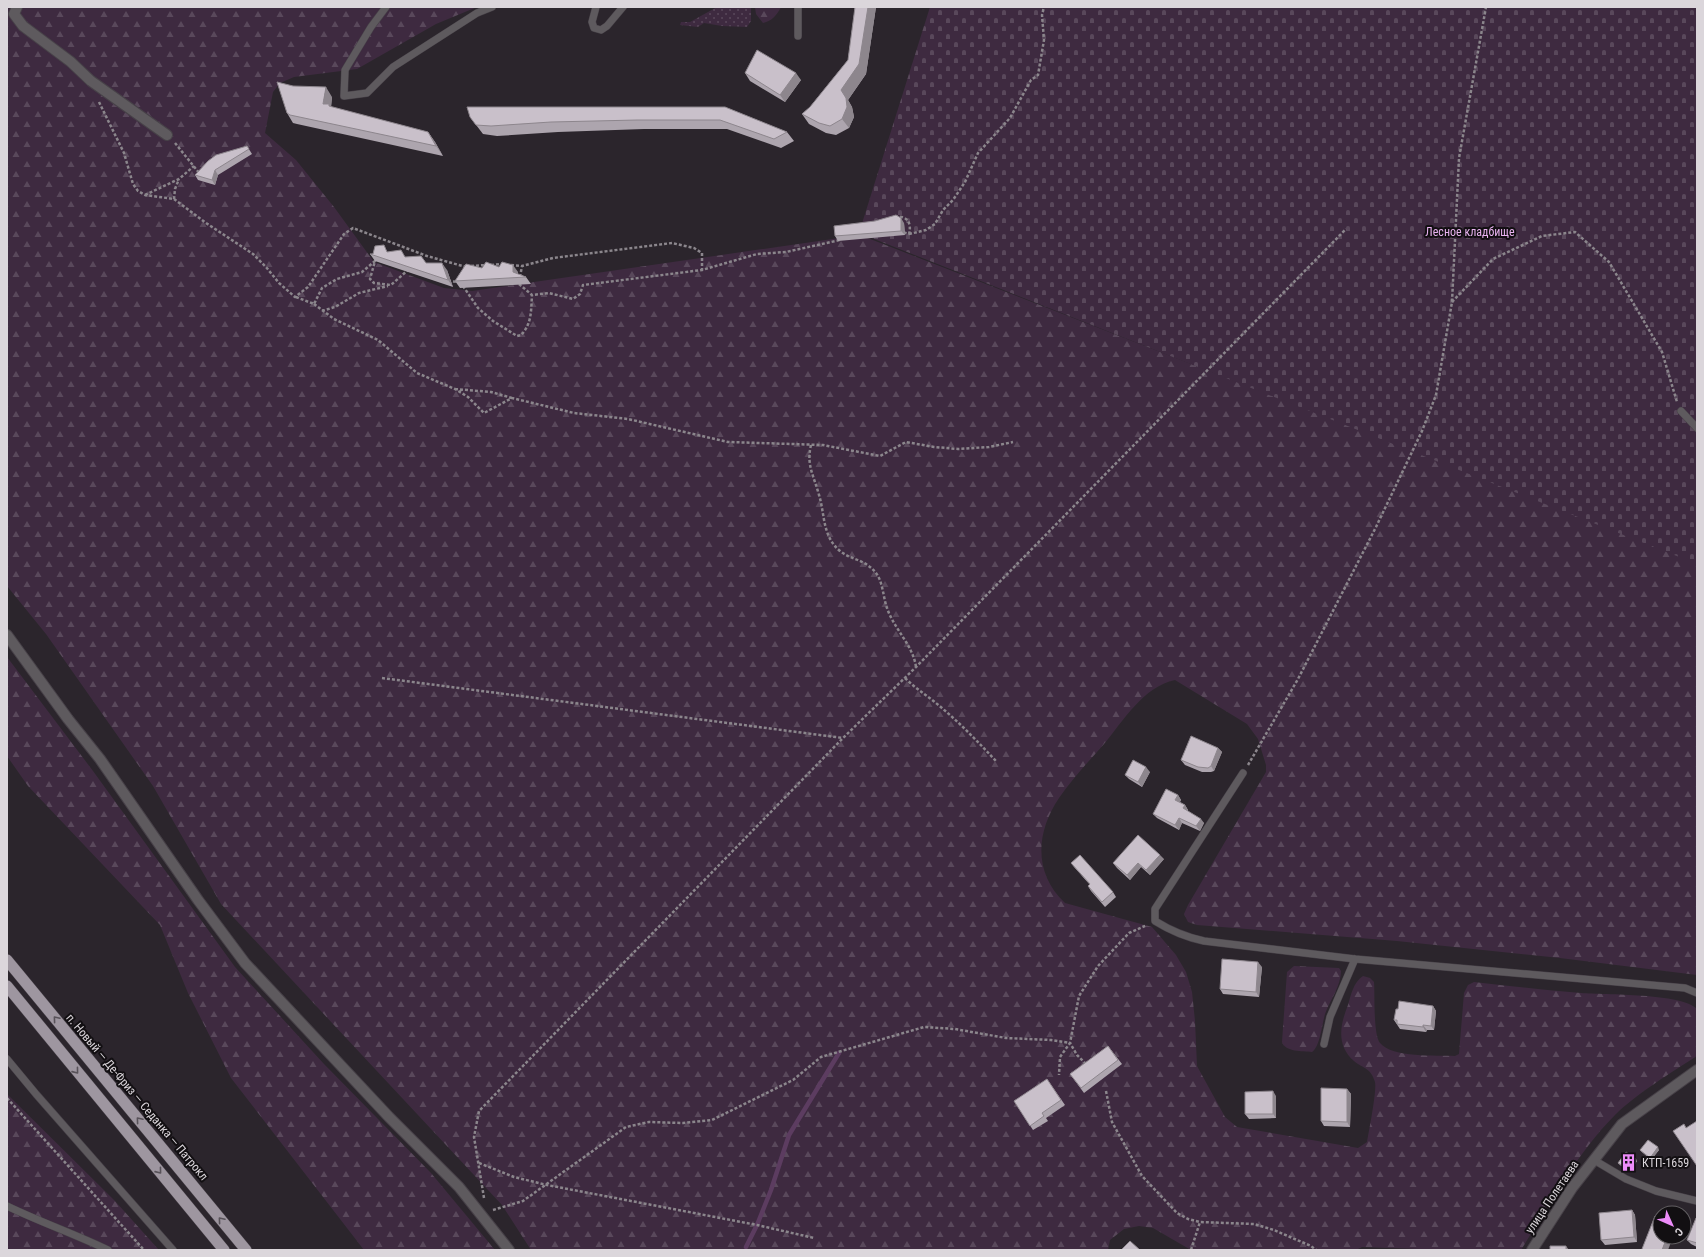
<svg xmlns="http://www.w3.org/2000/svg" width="1704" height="1257" font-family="'Roboto Condensed',sans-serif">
<defs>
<pattern id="grass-dots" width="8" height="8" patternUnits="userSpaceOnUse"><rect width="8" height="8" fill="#3e2a40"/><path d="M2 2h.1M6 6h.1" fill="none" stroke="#59485b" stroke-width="1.8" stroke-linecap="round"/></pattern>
<pattern id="forest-firs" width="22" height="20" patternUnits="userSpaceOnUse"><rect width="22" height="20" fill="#3e2a40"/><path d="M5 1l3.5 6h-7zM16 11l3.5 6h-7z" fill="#59485b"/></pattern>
<pattern id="cemetery-stones" width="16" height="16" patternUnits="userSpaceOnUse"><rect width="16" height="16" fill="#3e2a40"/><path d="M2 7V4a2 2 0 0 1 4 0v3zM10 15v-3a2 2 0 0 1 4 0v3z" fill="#59485b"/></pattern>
</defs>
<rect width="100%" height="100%" fill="#2b252c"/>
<!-- grass -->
<path fill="url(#grass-dots)" d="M 717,7 L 751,7 L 751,21 L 747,27 L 722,26 L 704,23 L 698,27 L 680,25 L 681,22 L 690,22 Z"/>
<!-- forest -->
<path fill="url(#forest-firs)" d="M 7,7 L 477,7 L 436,24 L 357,69 L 294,77 L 280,83 L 273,92 L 265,133 L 296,160 L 334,207 L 374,262 L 444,288 L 472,291 L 860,235 L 1697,561 L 1697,975 L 1560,958 L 1397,941 L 1197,925 L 1188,922 L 1184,914 L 1188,905 L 1266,772 L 1266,765 L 1258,739 L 1247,724 L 1175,680 C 1143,687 1124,720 1104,744 C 1089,761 1072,779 1059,798 C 1036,832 1033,873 1065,903 L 1152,927 L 1176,955 L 1186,972 L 1192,992 L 1195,1021 L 1197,1066 L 1225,1117 L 1237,1127 L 1358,1148 L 1367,1142 C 1369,1131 1377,1090 1375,1082 C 1371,1068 1364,1069 1354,1061 C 1336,1045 1340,1025 1348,1005 C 1351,995 1353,983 1363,976 L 1370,978 L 1374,982 C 1375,994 1373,1035 1380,1043 C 1392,1058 1436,1055 1455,1056 L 1459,1054 L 1464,993 L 1468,985 L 1474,982 C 1510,986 1545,990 1581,993 C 1604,995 1682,993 1697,1009 L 1697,1056 C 1672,1072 1636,1094 1615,1115 C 1576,1154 1550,1204 1521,1250 L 1448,1250 L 1362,1247 L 1356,1250 L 1191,1250 L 1153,1228 L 1139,1226 L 1124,1229 L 1110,1240 L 1108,1250 L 531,1250 L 502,1205 L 221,904 L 153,786 L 46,634 L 7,586 Z
M 755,7 L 781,7 C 777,15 772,21 763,23 L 756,14 Z
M 7,657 L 93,771 L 235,967 L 324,1064 L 431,1173 L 495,1250 L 364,1250 L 231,1078 L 188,993 L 160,925 L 28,786 L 7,756 Z
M 1294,966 L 1339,968 L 1341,971 C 1341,986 1330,1000 1325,1014 C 1322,1024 1320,1047 1312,1052 C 1303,1051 1285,1052 1282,1042 L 1287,972 Z
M 7,1094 L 115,1201 L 159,1250 L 7,1250 Z"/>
<!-- cemetery -->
<path fill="url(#cemetery-stones)" d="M 930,7 L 1697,7 L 1697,564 L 859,233 Z"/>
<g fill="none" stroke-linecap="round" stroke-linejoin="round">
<!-- stream -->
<path stroke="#5c3c60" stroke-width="4.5" d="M 746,1247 L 757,1225 L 771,1190 L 789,1135 L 839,1053"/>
<defs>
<path id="service" d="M 386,7 L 371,27 L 345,70 L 344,96 L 367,93 L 393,67 L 477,13 L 492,7
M 596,7 L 592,22 L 594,28 L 601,30 L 607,26 L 623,7
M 798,36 L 798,7
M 1681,411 L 1697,428
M 1243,773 L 1155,909 L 1155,921 C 1171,931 1185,937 1204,941 L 1355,959 L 1685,988 L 1697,993
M 1324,1044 L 1330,1017 L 1355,959
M 7,1059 L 36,1094 L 173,1250
M 1594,1160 L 1626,1179 L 1656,1191 L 1697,1201
M 7,1206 C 40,1222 75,1234 108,1250"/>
<path id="minor" d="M 17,7 L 14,14 L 23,26 L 71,62 L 91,81 L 167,135
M 7,635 L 68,719 L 100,759 L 198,900 L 245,963 L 389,1117 L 459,1187 L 509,1250
M 1532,1250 L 1572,1188 L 1622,1124 L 1697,1070"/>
<path id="trunk" d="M 7,960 L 246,1250
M 7,986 L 224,1250"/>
</defs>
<!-- service casing -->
<use href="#service" stroke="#474148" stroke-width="8"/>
<!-- minor casing -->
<use href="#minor" stroke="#474148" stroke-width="12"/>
<!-- trunk casing -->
<use href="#trunk" stroke="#474148" stroke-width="12"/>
<!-- path -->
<path stroke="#8b868c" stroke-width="2.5" stroke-dasharray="3 2" stroke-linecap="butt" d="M 99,102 L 124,153 L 133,184 L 138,191 L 145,195 L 174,199 L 206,223 L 253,254 L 266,267 L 279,283 L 295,297 L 308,287 L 344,234 L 353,228 L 427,256 L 466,267
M 175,143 L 200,174
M 145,195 L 179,179 L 194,166
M 174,199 L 175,189 L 179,179
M 895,217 C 907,215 912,223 909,234 L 902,232
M 909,234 L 926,230 L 935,224 L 943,210 L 953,200 L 965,182 L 978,153 L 1010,118 L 1031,80 L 1038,75 L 1044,40 L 1042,15 L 1044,7
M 491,265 L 502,264
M 511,265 L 522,266 L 553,258 L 672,243 L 694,248 L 702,253 L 702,270
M 471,266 L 486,265
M 520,277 L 522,266
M 448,281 L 459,282
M 519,284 L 532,295 L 549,293 L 573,299 L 580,294 L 583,285 L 702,270 L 757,254 L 786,252 L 840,240
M 463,286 L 478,308 L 493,321 L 517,336 L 521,335 C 532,324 531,310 532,295
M 296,297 L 314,304 L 322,288 L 337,279 L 362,272 L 375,261 L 370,279 L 374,283 L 391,285 L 408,270
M 1452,302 L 1493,259 L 1542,236 L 1575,232 L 1609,262 L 1662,352 L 1677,402
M 314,304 L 334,319 L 378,340 L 417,373 L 455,389 L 468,397 L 484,413 L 512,398 L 574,413 L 628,419 L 728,442 L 823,445 L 880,456 L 906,442 L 934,447 L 958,449 L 989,447 L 1013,442
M 322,311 L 335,307 L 359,293 L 388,286
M 455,389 L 491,392 L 512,398
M 811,445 C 806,465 814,476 819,495 C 825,514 822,536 840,551 C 851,560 865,559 876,573 C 883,582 883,597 887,608 C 894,629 913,645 916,667
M 382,678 L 843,738
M 905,678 C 917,690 931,698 943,709 C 962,725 979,743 996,761
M 1248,765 L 1298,679 L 1376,527 L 1422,431 L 1436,395 L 1452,302 L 1459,158 L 1486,7
M 1086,1064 L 1077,1055 L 1070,1043 L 1079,996 L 1098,966 L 1129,933 L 1147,925
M 1106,1091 L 1112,1122 L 1142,1176 L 1177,1213 L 1188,1219 L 1200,1222 L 1254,1224 L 1274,1230 L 1311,1246 L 1316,1250
M 7,1098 L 144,1250
M 479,1163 L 514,1177 L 547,1185 L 757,1225 L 814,1238
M 484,1198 L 474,1137 L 479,1111 L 843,738 L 916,667 L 1346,229
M 493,1210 L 523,1201 L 626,1127 L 649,1122 L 683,1123 L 712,1120 L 793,1080 L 821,1057 L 924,1027 L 955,1029 L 1006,1038 L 1051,1040 L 1070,1043 L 1060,1057 L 1059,1075
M 1191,1250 L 1200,1222"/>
<!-- service -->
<use href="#service" stroke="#5e5a5e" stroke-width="7"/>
<!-- minor -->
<use href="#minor" stroke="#5e5a5e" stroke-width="10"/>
<!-- trunk -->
<use href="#trunk" stroke="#9e96a0" stroke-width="11"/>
</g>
<!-- wall -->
<path fill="#ada5ae" d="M 855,7 L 876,7 L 866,74 L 848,100 L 852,107 L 854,117 L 849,128 L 836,135 L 826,133 L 809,124 L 802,114 L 810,107 L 848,60 Z
M 745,73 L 801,80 L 785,102 L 750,81 Z
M 332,97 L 331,107 L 428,132 L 435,142 L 443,156 L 297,124 L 293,123 L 287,113 Z
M 725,107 L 787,132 L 794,141 L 781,148 L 727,129 L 644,129 L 558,132 L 497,136 L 483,134 L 470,117 Z
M 247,146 L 252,154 L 218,175 L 215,185 L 198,180 L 195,175 Z
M 904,223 L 905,235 L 838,241 L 835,236 Z
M 388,252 L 426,263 L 447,270 L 453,287 L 375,261 L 370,254 Z
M 499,267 L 518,272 L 518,274 L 526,277 L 531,284 L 460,288 L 455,281 L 482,268 Z
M 1218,748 L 1222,752 L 1214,771 L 1211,772 L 1202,772 L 1185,765 L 1181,760 Z
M 1150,772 L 1142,787 L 1129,779 L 1125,775 Z
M 1178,795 L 1181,800 L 1180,802 L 1185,805 L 1188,810 L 1188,811 L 1204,823 L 1200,831 L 1182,823 L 1179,830 L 1157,818 L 1153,814 Z
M 1164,859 L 1150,875 L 1141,867 L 1130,880 L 1117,868 L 1113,863 Z
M 1071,863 L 1113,892 L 1116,897 L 1105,907 L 1091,891 L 1088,886 L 1090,885 L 1075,868 Z
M 1262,967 L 1259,997 L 1223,994 L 1220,989 Z
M 1433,1006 L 1436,1011 L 1434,1030 L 1427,1030 L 1426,1032 L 1400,1029 L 1394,1020 L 1398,1009 Z
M 1108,1046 L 1122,1064 L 1084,1093 L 1070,1074 Z
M 1047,1079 L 1065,1105 L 1046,1118 L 1048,1121 L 1033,1130 L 1014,1101 Z
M 1347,1089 L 1351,1094 L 1350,1127 L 1324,1126 L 1321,1121 Z
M 1276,1096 L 1276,1118 L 1249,1119 L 1245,1114 Z
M 1640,1150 L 1659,1150 L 1651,1160 L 1642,1152 Z
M 1637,1161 L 1630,1172 L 1620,1165 L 1618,1163 Z
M 1632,1210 L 1635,1215 L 1637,1242 L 1605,1245 L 1601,1240 Z
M 1697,1218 L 1697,1247 L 1691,1244 L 1687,1240 Z"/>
<!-- shaded-wall -->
<path fill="#8d868d" d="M 868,7 L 876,7 L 866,74 L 848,100 L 852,107 L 854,117 L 849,128 L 842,119 L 841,90 Z
M 796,73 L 801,80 L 785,102 L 780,95 Z
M 326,87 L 332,97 L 331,107 L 323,104 Z
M 428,132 L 435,142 L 443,156 L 436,146 Z
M 215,170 L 218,175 L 215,185 L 212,180 Z
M 901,218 L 904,223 L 905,235 L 901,231 Z
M 442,263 L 447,270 L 453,287 L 448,280 Z
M 513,265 L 518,272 L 518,277 L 513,272 Z
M 1218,748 L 1222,752 L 1214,771 L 1211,766 Z
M 1146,767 L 1150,772 L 1142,787 L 1138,782 Z
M 1178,795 L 1181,800 L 1178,805 L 1175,800 Z
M 1185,805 L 1188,810 L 1186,813 L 1183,808 Z
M 1179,818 L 1182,823 L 1179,830 L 1175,825 Z
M 1201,819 L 1204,823 L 1200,831 L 1196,826 Z
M 1160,855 L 1164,859 L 1150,875 L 1146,870 Z
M 1138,863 L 1141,867 L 1130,880 L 1127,875 Z
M 1258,962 L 1262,967 L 1259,997 L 1256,992 Z
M 1433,1006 L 1436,1011 L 1434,1030 L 1431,1026 Z
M 1423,1025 L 1427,1030 L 1426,1032 L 1423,1027 Z
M 1347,1089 L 1351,1094 L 1350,1127 L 1347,1122 Z
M 1273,1091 L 1276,1096 L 1276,1118 L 1273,1114 Z
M 1658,1147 L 1659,1150 L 1651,1160 L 1650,1158 Z
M 1636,1159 L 1637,1161 L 1630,1172 L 1629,1169 Z
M 1632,1210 L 1635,1215 L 1637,1242 L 1634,1237 Z
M 1667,1237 L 1673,1237 L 1668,1250 L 1662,1250 Z
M 1566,1246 L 1569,1250 L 1566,1250 Z"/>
<!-- building -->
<path fill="#c9c0ca" stroke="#8d868d" d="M 855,7 L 868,7 L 859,64 L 841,90 L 846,98 L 847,107 L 842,119 L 830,126 L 819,123 L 802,114 L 810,107 L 848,60 Z
M 757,50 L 796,73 L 780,95 L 745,73 Z
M 277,82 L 293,86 L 326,87 L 323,104 L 329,104 L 329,106 L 428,132 L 436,146 L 290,115 L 287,113 Z
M 467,107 L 725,107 L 787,132 L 774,139 L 720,120 L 637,120 L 551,122 L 491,126 L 476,125 L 470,117 Z
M 247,146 L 249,149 L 215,170 L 212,180 L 195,175 L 208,161 L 216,155 Z
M 896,215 L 901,218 L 901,231 L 835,236 L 834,226 L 875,221 Z
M 384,245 L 387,252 L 401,250 L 405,257 L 421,256 L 426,263 L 442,263 L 448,280 L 370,254 L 373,254 L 375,246 Z
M 486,262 L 499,267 L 502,262 L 513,265 L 513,272 L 526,277 L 455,281 L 466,264 L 482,268 Z
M 1191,736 L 1218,748 L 1211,766 L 1208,768 L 1198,767 L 1181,760 Z
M 1133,760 L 1146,767 L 1138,782 L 1125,775 Z
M 1166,789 L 1178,795 L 1175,800 L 1185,805 L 1183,808 L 1201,819 L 1196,826 L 1179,818 L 1175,825 L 1153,814 Z
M 1138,835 L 1160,855 L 1146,870 L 1138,863 L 1127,875 L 1113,863 Z
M 1080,855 L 1113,892 L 1102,902 L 1088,886 L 1090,884 L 1071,863 Z
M 1222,959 L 1258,962 L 1256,992 L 1220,989 Z
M 1399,1001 L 1433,1006 L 1431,1026 L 1423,1025 L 1423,1027 L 1397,1024 L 1397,1020 L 1394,1020 L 1396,1009 L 1398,1009 Z
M 1108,1046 L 1118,1060 L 1081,1088 L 1070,1074 Z
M 1047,1079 L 1061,1100 L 1042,1113 L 1044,1116 L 1030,1126 L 1014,1101 Z
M 1321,1088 L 1347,1089 L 1347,1122 L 1321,1121 Z
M 1273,1091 L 1273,1114 L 1245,1114 L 1245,1092 Z
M 1697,1121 L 1697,1166 L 1673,1131 L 1684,1124 L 1686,1128 Z
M 1648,1140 L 1658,1147 L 1650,1158 L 1640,1150 Z
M 1626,1152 L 1636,1159 L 1629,1169 L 1618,1163 Z
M 1632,1210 L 1634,1237 L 1601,1240 L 1599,1213 Z
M 1655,1216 L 1660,1218 L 1660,1237 L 1667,1237 L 1662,1250 L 1645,1250 L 1642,1249 Z
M 1696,1218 L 1697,1218 L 1697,1243 L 1687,1240 Z
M 1130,1241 L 1140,1250 L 1123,1250 L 1122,1249 Z
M 1550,1246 L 1566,1246 L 1566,1250 L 1550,1250 Z"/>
<!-- one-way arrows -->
<defs><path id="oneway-chevron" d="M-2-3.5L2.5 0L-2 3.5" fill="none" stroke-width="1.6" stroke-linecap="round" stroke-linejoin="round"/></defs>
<g stroke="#585259">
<use href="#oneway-chevron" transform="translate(56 1019) rotate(-130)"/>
<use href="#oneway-chevron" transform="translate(76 1071) rotate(51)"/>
<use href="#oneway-chevron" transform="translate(139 1120) rotate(-130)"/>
<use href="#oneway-chevron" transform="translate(159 1171) rotate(51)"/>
<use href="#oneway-chevron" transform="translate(221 1220) rotate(-130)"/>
</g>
<!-- icons -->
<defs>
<symbol id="building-bare" viewBox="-9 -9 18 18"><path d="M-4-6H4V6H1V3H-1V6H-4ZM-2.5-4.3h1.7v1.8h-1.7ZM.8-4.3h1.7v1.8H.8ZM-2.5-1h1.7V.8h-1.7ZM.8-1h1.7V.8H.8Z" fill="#ed8cf9" stroke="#120f12" stroke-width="2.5" paint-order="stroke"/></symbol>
</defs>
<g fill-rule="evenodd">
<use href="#building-bare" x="1616" y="1150" width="25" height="25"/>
</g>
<g text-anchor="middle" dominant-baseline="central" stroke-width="4" stroke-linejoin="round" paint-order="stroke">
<!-- park labels -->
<g font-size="12" fill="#e9b3f0" stroke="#120f12">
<text x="1470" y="232">Лесное кладбище</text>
</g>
<!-- street labels -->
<g font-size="12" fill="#dbd6db" stroke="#120f12">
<text transform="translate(137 1097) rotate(50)">п. Новый — Де-Фриз — Седанка — Патрокл</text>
<text transform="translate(1552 1197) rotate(-56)">улица Полетаева</text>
</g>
<!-- poi labels -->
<g font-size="12" fill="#dbd6db" stroke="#120f12" text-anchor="start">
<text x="1642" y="1163">КТП-1659</text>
</g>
</g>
<!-- border -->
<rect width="1704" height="1257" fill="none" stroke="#dbd6db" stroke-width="16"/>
<!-- north arrow -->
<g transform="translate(1672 1225) rotate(135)"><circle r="19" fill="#120f12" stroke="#625f62"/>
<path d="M0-3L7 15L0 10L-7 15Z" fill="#ed8cf9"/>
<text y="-6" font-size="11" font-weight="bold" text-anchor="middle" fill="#dbd6db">С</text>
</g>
</svg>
